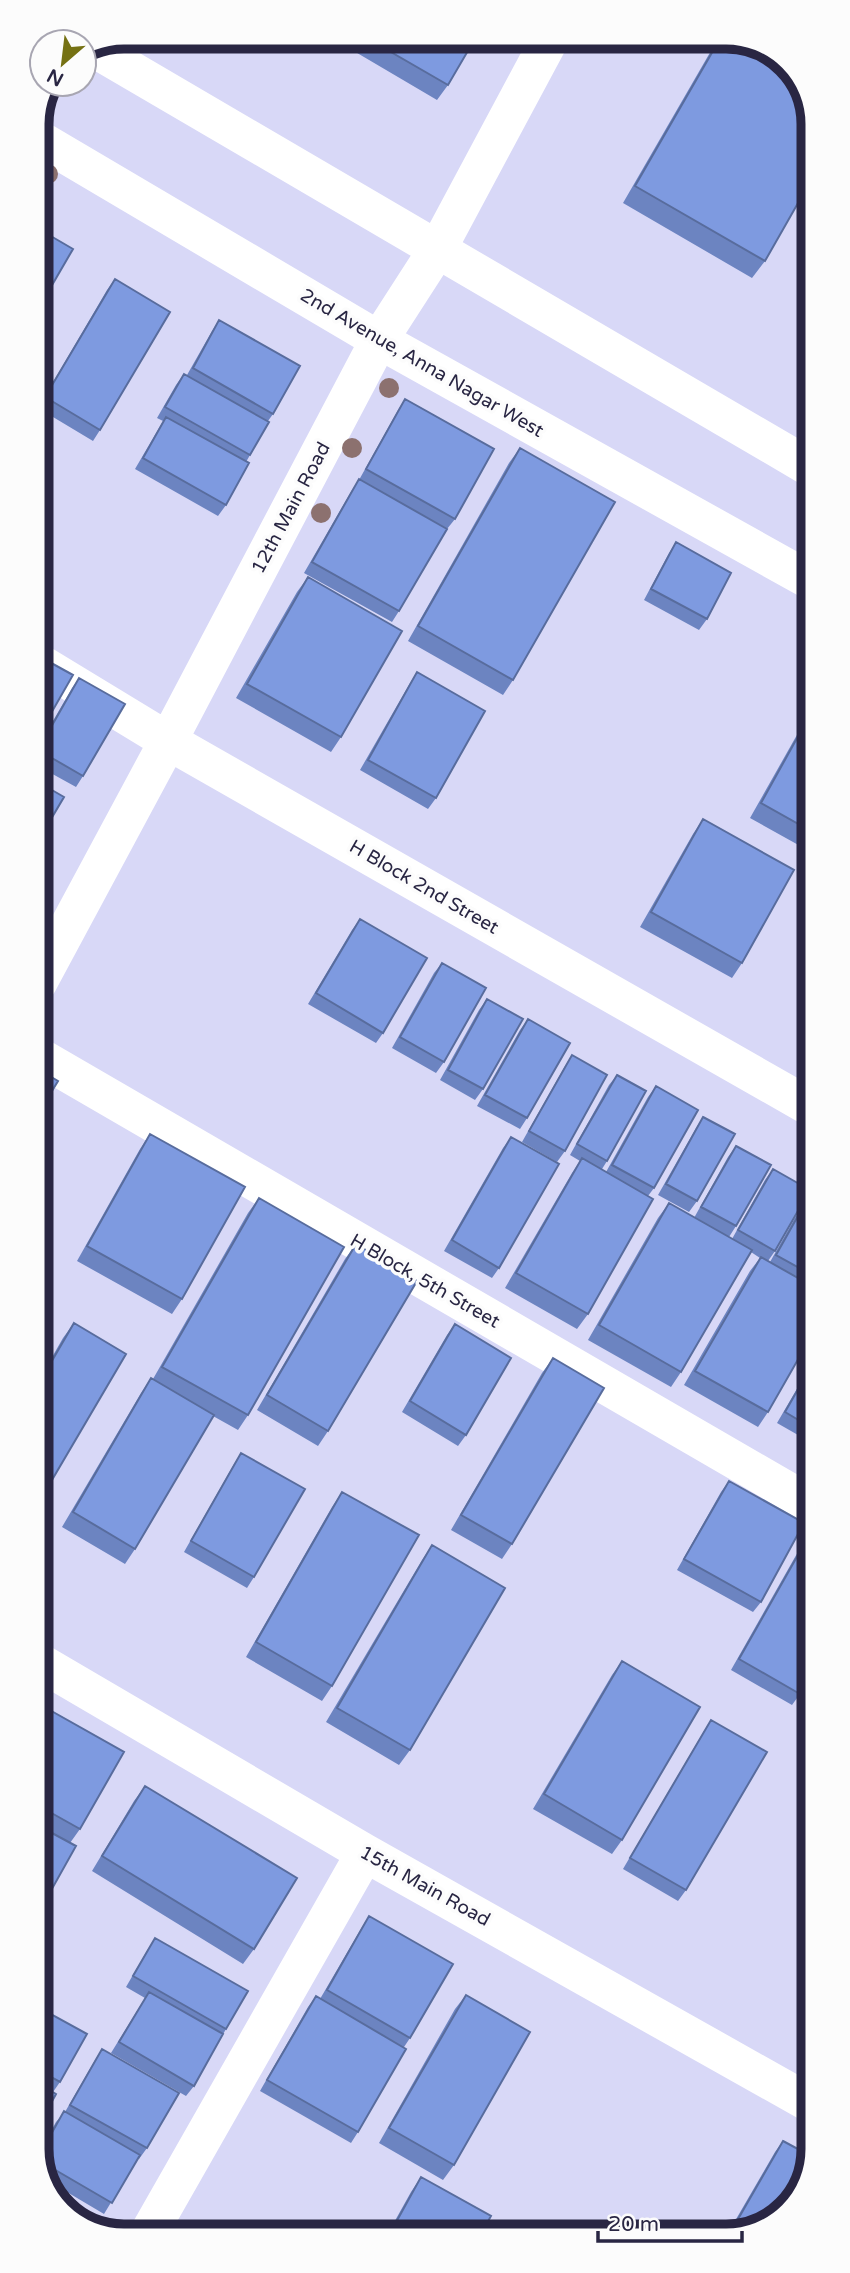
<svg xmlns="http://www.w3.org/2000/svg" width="850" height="2273" font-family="'Varela Round',sans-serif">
<rect width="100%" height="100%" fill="#d8d8f7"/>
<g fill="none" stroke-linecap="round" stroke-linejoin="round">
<!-- minor -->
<path stroke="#fff" stroke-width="38" d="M 38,662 L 168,741 L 812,1108
M 38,983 L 168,741 L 379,340 L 437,250 L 551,37
M 38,1056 L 812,1505
M 39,1662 L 365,1853 L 813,2105
M 147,2236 L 365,1853"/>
<!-- secondary -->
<path stroke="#fff" stroke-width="38" d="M 95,49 L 811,468
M 37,138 L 379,340 L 811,581"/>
</g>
<!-- trees -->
<g fill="#8c716f">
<circle cx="48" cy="174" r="10"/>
<circle cx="389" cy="388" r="10"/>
<circle cx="352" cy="448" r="10"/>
<circle cx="321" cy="513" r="10"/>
</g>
<!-- wall -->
<path fill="#6c84c1" d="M 330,37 L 476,37 L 448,85 L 437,100 Z
M 719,37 L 732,37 L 765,261 L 752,278 L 623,203 Z
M 115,279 L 100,430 L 93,441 L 38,408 L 107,290 Z
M 219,320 L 273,414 L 268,421 L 250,455 L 246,462 L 226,505 L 218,516 L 135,469 L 163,421 L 157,418 L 176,385 L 184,374 L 187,375 L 212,331 Z
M 405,399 L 455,519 L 447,529 L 399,611 L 392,622 L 304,573 L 352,490 L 359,480 L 398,410 Z
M 520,448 L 513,680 L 503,695 L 408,641 L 509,463 Z
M 676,542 L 707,619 L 699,630 L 644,600 L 669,553 Z
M 308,577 L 341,737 L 331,752 L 236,698 L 297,592 Z
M 417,672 L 436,798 L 428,809 L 360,770 L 410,683 Z
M 79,678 L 83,776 L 76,787 L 38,766 L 38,747 L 72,688 Z
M 811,710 L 811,852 L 750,818 Z
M 703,819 L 742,963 L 732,978 L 640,927 L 693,834 Z
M 360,919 L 383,1033 L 376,1043 L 308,1004 L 352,930 Z
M 442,963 L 444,1062 L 436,1073 L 392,1048 L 434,973 Z
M 487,999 L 483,1089 L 475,1100 L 440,1080 L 479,1010 Z
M 528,1019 L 527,1118 L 520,1129 L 477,1106 L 520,1030 Z
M 572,1055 L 565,1151 L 557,1162 L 522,1142 L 565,1066 Z
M 617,1075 L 607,1161 L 602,1169 L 606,1172 L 648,1097 L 656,1086 L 654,1188 L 648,1196 L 588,1314 L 577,1329 L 505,1288 L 572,1173 L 580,1161 L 570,1155 L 609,1085 Z
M 703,1117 L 697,1201 L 689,1212 L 658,1195 L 696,1128 Z
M 150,1134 L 182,1299 L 172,1314 L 77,1261 L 140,1149 Z
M 511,1137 L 499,1268 L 492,1278 L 444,1251 L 503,1148 Z
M 736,1146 L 736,1226 L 729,1237 L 732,1239 L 765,1180 L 773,1169 L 775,1251 L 768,1261 L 770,1262 L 804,1202 L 812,1191 L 812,1335 L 768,1412 L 758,1427 L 684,1385 L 750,1271 L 760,1258 L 751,1252 L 681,1372 L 671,1387 L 588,1340 L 658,1218 L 669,1203 L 694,1218 L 728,1157 Z
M 259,1198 L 248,1415 L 238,1430 L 213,1416 L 135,1549 L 125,1564 L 62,1527 L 141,1393 L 151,1378 L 153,1379 L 248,1213 Z
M 356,1244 L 328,1431 L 318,1446 L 257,1410 L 345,1259 Z
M 74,1323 L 39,1502 L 39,1380 L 63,1338 Z
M 455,1324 L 466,1435 L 458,1446 L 402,1412 L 447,1335 Z
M 553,1358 L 512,1544 L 502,1559 L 451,1530 L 542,1373 Z
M 812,1363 L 812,1443 L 777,1423 Z
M 241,1453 L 254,1577 L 247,1588 L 184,1552 L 234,1464 Z
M 729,1481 L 761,1602 L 753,1612 L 677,1570 L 721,1492 Z
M 342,1492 L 332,1686 L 322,1701 L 246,1657 L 332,1507 Z
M 811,1532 L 800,1694 L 792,1705 L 731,1670 L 803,1543 Z
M 432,1545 L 410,1750 L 399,1765 L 326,1722 L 422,1560 Z
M 622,1661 L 622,1840 L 612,1854 L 533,1809 L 612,1675 Z
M 39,1704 L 80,1829 L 70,1843 L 39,1912 Z
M 711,1720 L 686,1890 L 678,1901 L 623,1869 L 704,1731 Z
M 145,1786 L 254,1949 L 243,1964 L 92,1871 L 134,1801 Z
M 369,1916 L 410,2038 L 404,2047 L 358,2132 L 351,2143 L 260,2091 L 308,2007 L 316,1996 L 320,1999 L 362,1927 Z
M 155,1938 L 226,2029 L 194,2086 L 186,2096 L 111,2053 L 145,1998 L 126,1987 L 148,1949 Z
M 466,1995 L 454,2165 L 443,2180 L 379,2143 L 455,2009 Z
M 40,2008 L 60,2082 L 53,2092 L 40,2123 Z
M 102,2049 L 147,2148 L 139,2159 L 138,2158 L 104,2214 L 45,2179 L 40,2172 L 40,2151 L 56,2122 L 65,2112 L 95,2060 Z
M 783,2141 L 749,2233 L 728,2233 L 775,2152 Z
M 421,2177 L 481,2234 L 387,2235 L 411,2192 Z"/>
<!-- building -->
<path fill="#7e9ae0" stroke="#586c9d" stroke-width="2" d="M 365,37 L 476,37 L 448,85 Z
M 721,37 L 732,37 L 783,58 L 810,101 L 810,182 L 765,261 L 635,186 Z
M 37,228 L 73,249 L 37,311 Z
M 115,279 L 170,312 L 100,430 L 45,397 Z
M 219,320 L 300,366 L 273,414 L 193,368 Z
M 184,374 L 269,422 L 250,455 L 165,407 Z
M 405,399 L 494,449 L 455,519 L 366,469 Z
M 166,417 L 249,463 L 226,505 L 143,458 Z
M 520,448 L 615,502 L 513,680 L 418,626 Z
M 359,479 L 447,529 L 399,611 L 312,562 Z
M 676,542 L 731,573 L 707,619 L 651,589 Z
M 308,577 L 402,631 L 341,737 L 247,684 Z
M 44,659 L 73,675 L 38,736 L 38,670 Z
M 417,672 L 485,711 L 436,798 L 368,760 Z
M 79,678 L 125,704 L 83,776 L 38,750 Z
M 811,713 L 811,831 L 761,803 Z
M 38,782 L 64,797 L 38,841 Z
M 703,819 L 794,870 L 742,963 L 651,912 Z
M 360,919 L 427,958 L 383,1033 L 316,993 Z
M 442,963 L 486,988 L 444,1062 L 400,1037 Z
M 487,999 L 523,1019 L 483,1089 L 448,1070 Z
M 528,1019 L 570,1043 L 527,1118 L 485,1095 Z
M 572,1055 L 607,1075 L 565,1151 L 529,1131 Z
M 38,1069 L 58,1081 L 38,1114 Z
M 617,1075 L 646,1091 L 607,1161 L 577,1144 Z
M 656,1086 L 698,1110 L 654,1188 L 612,1165 Z
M 703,1117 L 735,1134 L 697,1201 L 666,1184 Z
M 150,1134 L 245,1187 L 182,1299 L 87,1246 Z
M 511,1137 L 559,1164 L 499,1268 L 452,1240 Z
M 736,1146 L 771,1165 L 736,1226 L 701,1207 Z
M 582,1158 L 653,1199 L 588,1314 L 516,1273 Z
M 773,1169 L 810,1190 L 775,1251 L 738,1230 Z
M 812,1191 L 812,1275 L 776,1255 Z
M 259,1198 L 344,1247 L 248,1415 L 162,1367 Z
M 669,1203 L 752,1250 L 681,1372 L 599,1325 Z
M 356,1244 L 417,1281 L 328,1431 L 267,1395 Z
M 761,1257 L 812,1286 L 812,1335 L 768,1412 L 695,1371 Z
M 74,1323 L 126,1354 L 39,1502 L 39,1383 Z
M 455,1324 L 511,1358 L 466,1435 L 410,1401 Z
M 553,1358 L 604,1388 L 512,1544 L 461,1515 Z
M 812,1365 L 812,1428 L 785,1412 Z
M 151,1378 L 214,1415 L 135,1549 L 73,1512 Z
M 241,1453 L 305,1489 L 254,1577 L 191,1541 Z
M 729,1481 L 804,1523 L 761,1602 L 684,1559 Z
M 342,1492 L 419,1535 L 332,1686 L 256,1642 Z
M 811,1532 L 812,1532 L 813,1672 L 800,1694 L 739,1659 Z
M 432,1545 L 505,1588 L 410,1750 L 337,1708 Z
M 622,1661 L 700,1707 L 622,1840 L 544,1794 Z
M 39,1704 L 124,1752 L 80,1829 L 39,1806 Z
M 711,1720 L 767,1752 L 686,1890 L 630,1858 Z
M 145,1786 L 297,1878 L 254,1949 L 102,1856 Z
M 39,1826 L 76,1846 L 39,1912 Z
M 369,1916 L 453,1964 L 410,2038 L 327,1990 Z
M 155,1938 L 248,1991 L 226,2029 L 133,1976 Z
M 149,1992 L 223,2034 L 194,2086 L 119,2042 Z
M 466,1995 L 530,2032 L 454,2165 L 389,2128 Z
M 316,1996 L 406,2049 L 358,2132 L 267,2080 Z
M 40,2008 L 87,2034 L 60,2082 L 40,2071 Z
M 102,2049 L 179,2093 L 147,2148 L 70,2105 Z
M 40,2084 L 56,2094 L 40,2123 Z
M 64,2111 L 140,2155 L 112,2203 L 40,2161 L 40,2154 Z
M 783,2141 L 811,2156 L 795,2202 L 749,2233 L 730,2233 Z
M 421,2177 L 491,2216 L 481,2234 L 389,2235 Z"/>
<g text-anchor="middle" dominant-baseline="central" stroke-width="7" stroke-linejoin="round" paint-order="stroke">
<!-- street labels -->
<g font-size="19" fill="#292643" stroke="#fcfcfc">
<text transform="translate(422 363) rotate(30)">2nd Avenue, Anna Nagar West</text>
<text transform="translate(291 508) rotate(-62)">12th Main Road</text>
<text transform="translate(424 887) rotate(30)">H Block 2nd Street</text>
<text transform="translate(425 1281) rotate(30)">H Block, 5th Street</text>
<text transform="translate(425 1886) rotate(29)">15th Main Road</text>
</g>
</g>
<!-- crop -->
<path d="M0 0H850V2273H0ZM124 49H726A75 75 0 0 1 801 124V2149A75 75 0 0 1 726 2224H124A75 75 0 0 1 49 2149V124A75 75 0 0 1 124 49Z" fill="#fcfcfc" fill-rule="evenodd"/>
<path fill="none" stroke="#292643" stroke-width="9" d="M124 49H726A75 75 0 0 1 801 124V2149A75 75 0 0 1 726 2224H124A75 75 0 0 1 49 2149V124A75 75 0 0 1 124 49Z"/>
<!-- north arrow -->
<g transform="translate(63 63) rotate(208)"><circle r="33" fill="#fcfcfc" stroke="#a8a6b2" stroke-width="2"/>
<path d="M0-5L12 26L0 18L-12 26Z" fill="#757113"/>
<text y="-10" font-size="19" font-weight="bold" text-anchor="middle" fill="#292643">N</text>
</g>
<!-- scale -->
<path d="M598 2231v10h144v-10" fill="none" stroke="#292643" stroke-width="3.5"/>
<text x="608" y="2231" font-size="21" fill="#292643" stroke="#fcfcfc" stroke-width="5" paint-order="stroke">20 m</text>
</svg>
